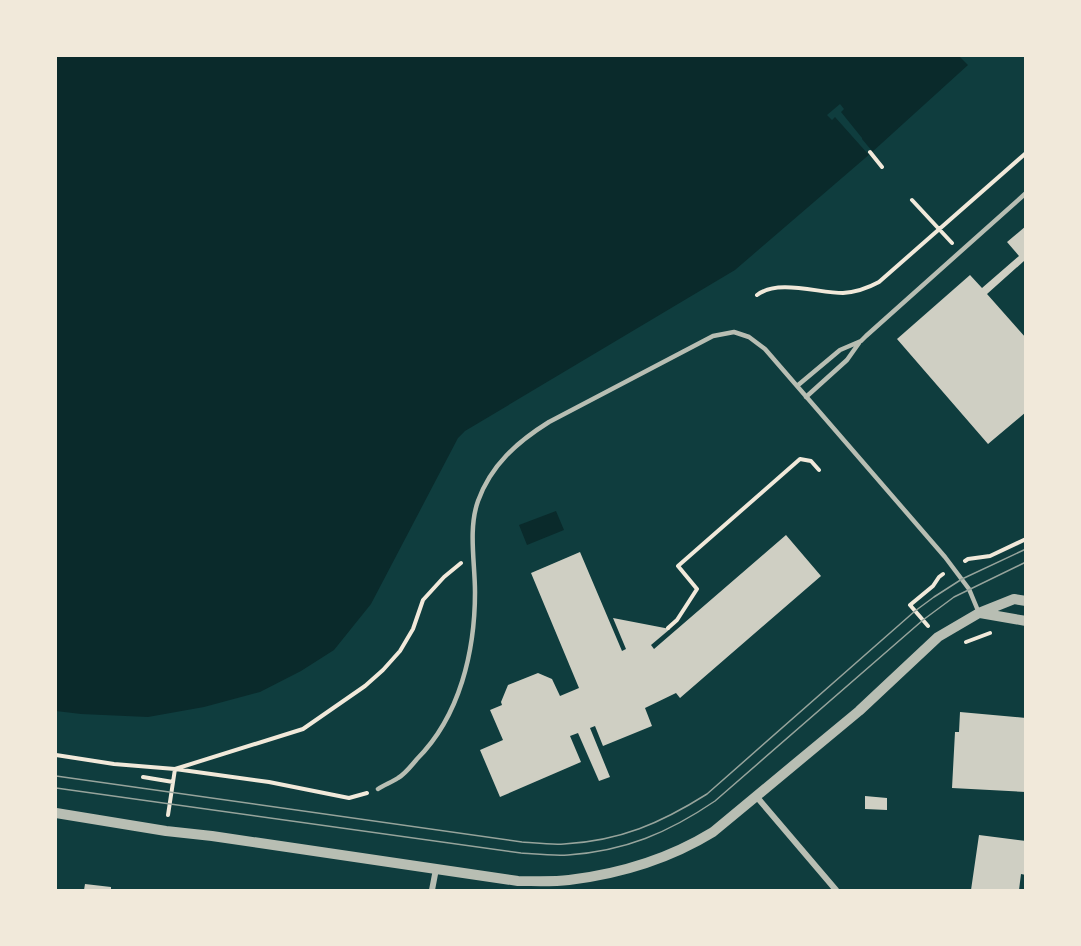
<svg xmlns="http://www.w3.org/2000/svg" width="1081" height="946" font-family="Arial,sans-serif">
<rect width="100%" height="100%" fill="#0f3d3e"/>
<!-- water -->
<path fill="#0a2a2b" d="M 56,56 L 959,56 L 968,65 L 871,153 L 735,270 L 465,431 L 458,438 L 371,604 L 334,650 L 301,671 L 260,692 L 204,707 L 148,717 L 81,714 L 56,711 Z
M 556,511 L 564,530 L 527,545 L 519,525 Z"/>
<!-- pier -->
<path fill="#0f3d3e" d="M 840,104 L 844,109 L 841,112 L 862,138 L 862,139 L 872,151 L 868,154 L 835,117 L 832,120 L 827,115 Z"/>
<!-- building -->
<path fill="#cfcfc3" d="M 1026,226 L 1026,263 L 1024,261 L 987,294 L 1026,338 L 1026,412 L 988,444 L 897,339 L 970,275 L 982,288 L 1019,256 L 1007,242 Z
M 786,535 L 821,576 L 680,698 L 676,693 L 645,708 L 652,726 L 603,746 L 595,726 L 590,728 L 610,777 L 599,781 L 578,733 L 570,736 L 581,762 L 500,797 L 480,750 L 503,740 L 490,710 L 502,705 L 501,702 L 508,685 L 538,673 L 552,679 L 560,696 L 579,688 L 531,573 L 580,552 L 622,651 L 626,649 L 613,618 L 670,629 L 651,645 L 654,649 Z
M 960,712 L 1026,718 L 1026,792 L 952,788 L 955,732 L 959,732 Z
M 865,796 L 887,798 L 887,810 L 865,809 Z
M 979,835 L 1026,841 L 1026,875 L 1021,874 L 1019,890 L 971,890 Z
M 85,884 L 111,887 L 111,890 L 84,890 Z"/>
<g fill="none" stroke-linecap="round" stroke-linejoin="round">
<!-- path -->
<path stroke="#f1e9da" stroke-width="4" d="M 870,152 L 882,167
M 912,200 L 952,243
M 757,295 C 778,279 818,293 843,293 C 857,292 868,288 879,282 L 1026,153
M 965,561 L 968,559 L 990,556 L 1026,539
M 928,626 L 910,605 L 933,586 L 939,577 L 943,574
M 668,628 L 677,620 L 697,589 L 678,566 L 800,459 L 811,461 L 819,470
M 966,642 L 990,633
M 56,755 L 114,764 L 175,769 L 303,729 L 365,686 L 383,670 L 400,651 L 413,629 L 423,600 L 444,577 L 461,563
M 143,777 L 173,782
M 168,815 L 175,769 L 269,782 L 349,798 L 367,793"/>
<!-- service -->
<path stroke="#b8beb3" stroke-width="4.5" d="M 797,386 L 840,350 L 861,341 L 866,336 L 1026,193
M 806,397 L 847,360 L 859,343
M 378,789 C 384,785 392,782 398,778 C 405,774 411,766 417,759 C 460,716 475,651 475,592 C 475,563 468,529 478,501 C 491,465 517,442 549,422 L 713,336 L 734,332 L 749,337 L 765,349 L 945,557 L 969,589 L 979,613"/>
<!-- minor -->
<path stroke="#b8beb3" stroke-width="6" d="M 756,796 L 836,890
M 432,890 L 436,869"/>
<!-- tertiary -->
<path stroke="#b8beb3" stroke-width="10" d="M 980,613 L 1026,621
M 56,813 L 166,831 L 212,836 L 518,881 C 535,881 552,882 569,880 C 619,874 669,859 713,832 L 859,711 L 938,637 L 979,613 L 1014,599 L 1026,601"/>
<!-- tram -->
<path stroke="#97a49c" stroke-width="1.5" d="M 56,776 L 522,842 C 536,843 551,845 564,844 C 620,841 661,823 707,794 L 915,611 L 934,597 L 962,579 L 1026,549
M 56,788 L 521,853 C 536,854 552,856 568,855 C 625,851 668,833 715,801 L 923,620 L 954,597 L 1026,562"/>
</g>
<!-- border -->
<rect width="1081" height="946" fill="none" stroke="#f1e9da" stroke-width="114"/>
</svg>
